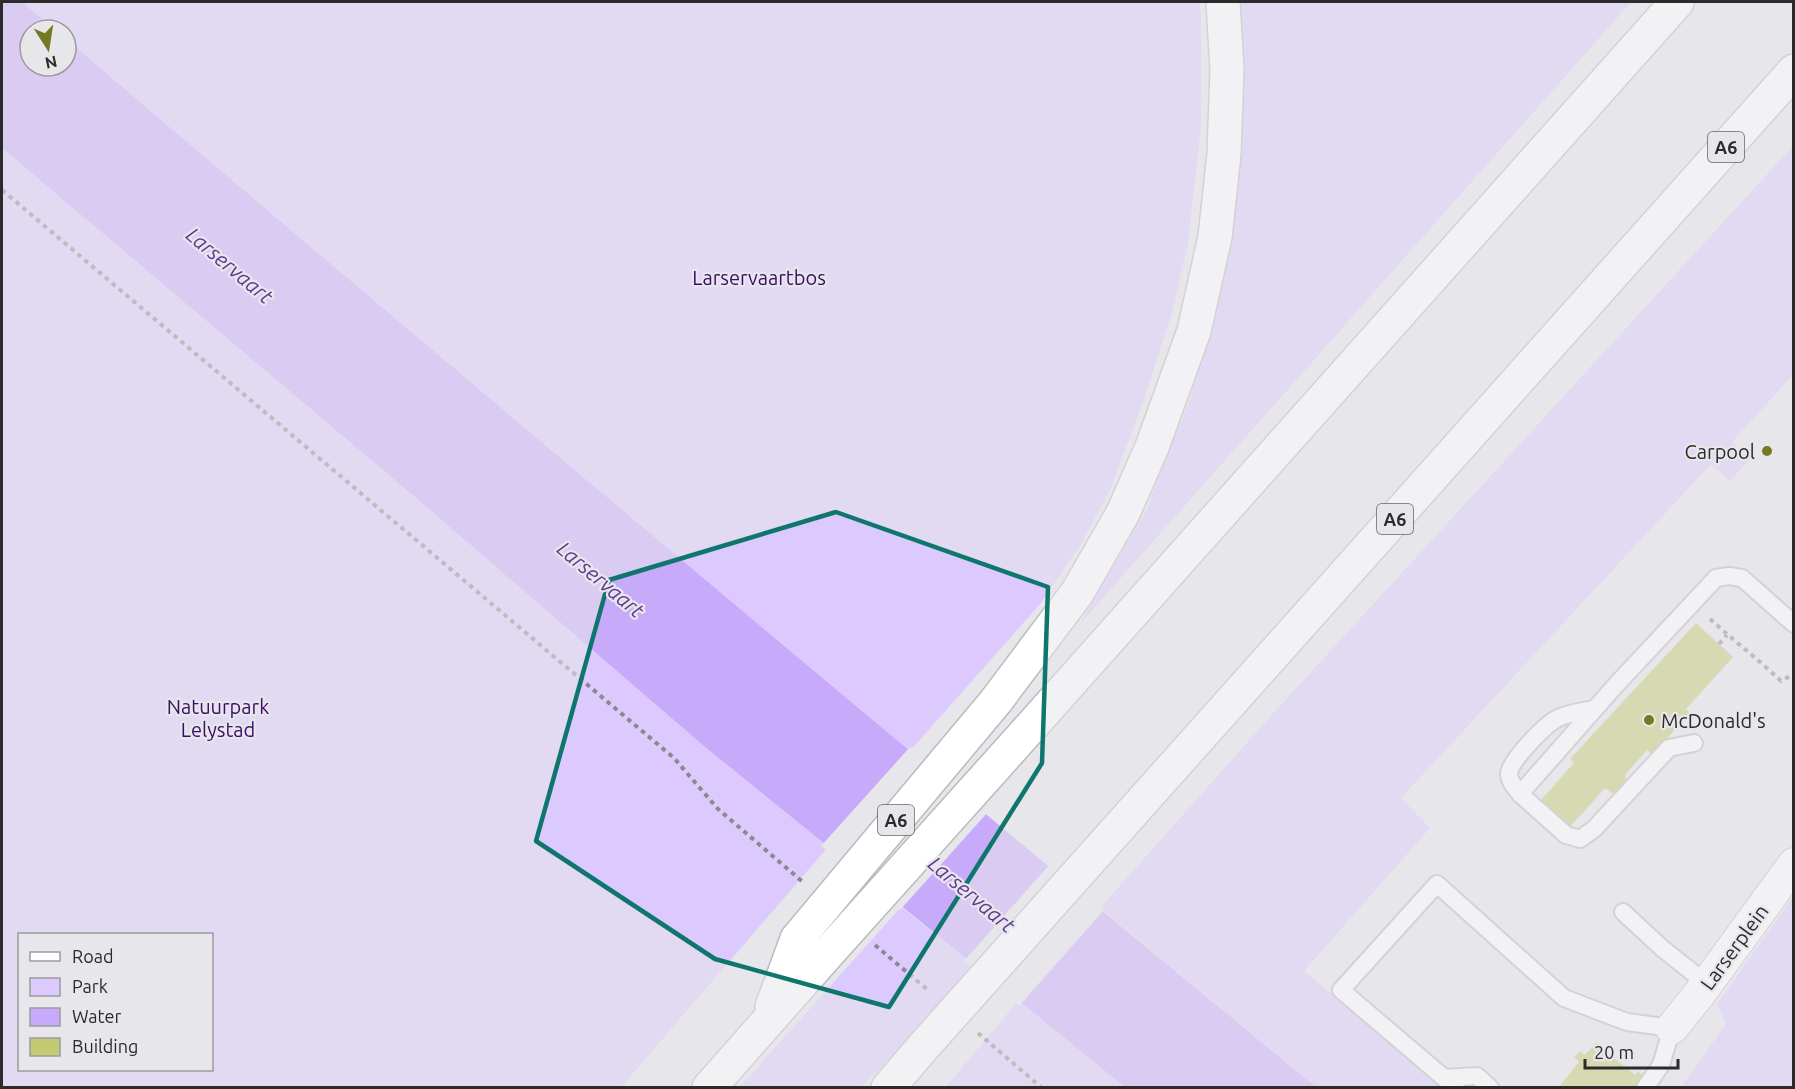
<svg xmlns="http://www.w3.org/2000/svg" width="1795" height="1089" font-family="Ubuntu,sans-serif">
<rect width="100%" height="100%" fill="#e7e6ea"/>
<!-- green -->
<path fill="#dccaff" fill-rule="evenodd" d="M 8,2 L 1199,2 L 1201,14 L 1201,127 L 1188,242 L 1172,313 L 1143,402 L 1112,485 L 1082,543 L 1040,604 L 910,751 L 66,51 L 66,30 L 41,30 Z
M 1237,2 L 1631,2 L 1080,624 L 1147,509 L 1161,468 L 1187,408 L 1214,322 L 1233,235 L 1240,149 Z
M 1793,146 L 1793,375 L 1732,442 L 1750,459 L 1730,481 L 1711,464 L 1401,798 L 1430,828 L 1304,971 L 1443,1087 L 1316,1087 L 1100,908 L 1279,707 Z
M 2,148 L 409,492 L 705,747 L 828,847 L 621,1087 L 2,1087 ZM 20,934 L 212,934 L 212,1070 L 20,1070 Z
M 1793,897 L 1793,1087 L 1681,1087 L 1726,1024 L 1717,1004 Z
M 901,907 L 979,969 L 861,1087 L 739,1088 Z
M 1018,1001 L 1125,1087 L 945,1088 Z"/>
<!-- water -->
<path fill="#c7abfa" d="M 2,2 L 22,2 L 55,30 L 30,30 L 30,66 L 66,66 L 66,39 C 480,392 896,742 1316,1087 L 1125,1087 L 705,747 L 409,492 L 2,148 Z"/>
<!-- pier -->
<path fill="#e7e6ea" d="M 910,747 L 988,812 L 900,910 L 821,846 Z
M 1050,864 L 1105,909 L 1019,1006 L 964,961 Z"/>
<!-- building -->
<path fill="#c3ca70" d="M 1696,623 L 1733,657 L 1686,709 L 1690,713 L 1652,755 L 1647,750 L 1624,776 L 1629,780 L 1615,795 L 1605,788 L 1570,827 L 1541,800 L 1574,763 L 1570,759 Z
M 1596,1043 L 1635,1075 L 1638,1071 L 1644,1077 L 1635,1088 L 1558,1088 L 1579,1062 L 1574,1057 L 1580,1051 L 1585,1055 Z"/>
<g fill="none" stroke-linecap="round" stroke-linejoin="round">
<defs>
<path id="lane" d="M 1694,743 L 1669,748 L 1594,829 L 1580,839 L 1566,835 L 1520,794 L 1615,686 L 1716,578 L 1729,576 L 1742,578 L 1794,624
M 1520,794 C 1515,787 1509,782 1509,774 C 1510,760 1546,724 1558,718 C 1569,713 1583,711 1595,709
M 1623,912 L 1663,949 L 1707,984
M 1444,1078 L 1477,1076 L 1490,1088
M 1456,1088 L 1341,990 L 1437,884 L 1564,998 L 1627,1022 L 1672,1028 L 1661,1065 L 1645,1088"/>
<path id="street" d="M 1672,1028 L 1700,993 L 1794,864"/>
<path id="highway" d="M 996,701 L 1077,593 L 1123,513 L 1152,447 L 1194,331 L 1215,237 L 1224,154 L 1227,70 L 1223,2
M 1028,730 L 1677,2
M 1131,814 L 1794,71
M 772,1007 L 797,939
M 709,1088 L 821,961
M 888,1088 L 924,1046"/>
</defs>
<!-- lane casing -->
<use href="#lane" stroke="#bbbabd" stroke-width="20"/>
<!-- street casing -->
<use href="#street" stroke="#bbbabd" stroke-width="34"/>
<!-- highway casing -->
<use href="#highway" stroke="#bbbabd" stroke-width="36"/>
<!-- path -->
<path stroke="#8a898c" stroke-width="4" stroke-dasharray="4.5 4.5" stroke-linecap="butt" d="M 2,190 L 674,758 L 718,809 L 804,883
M 1710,619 C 1734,641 1758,659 1781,681 L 1794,674
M 1719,644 L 1727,635
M 875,945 L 929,991
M 978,1033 L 1042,1088"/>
<!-- lane -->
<use href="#lane" stroke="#fff" stroke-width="16"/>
<!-- street -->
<use href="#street" stroke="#fff" stroke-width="32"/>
<!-- highway -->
<use href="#highway" stroke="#fff" stroke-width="33"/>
<defs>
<path id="highway-bridge" d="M 797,939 L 996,701
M 821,961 L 1028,730
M 924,1046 L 1131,814"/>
</defs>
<!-- highway-bridge casing -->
<use href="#highway-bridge" stroke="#bbbabd" stroke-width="36" stroke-linecap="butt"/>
<!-- highway-bridge -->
<use href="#highway-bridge" stroke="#fff" stroke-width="33"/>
</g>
<!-- marked area -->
<path d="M0 0H1795V1089H0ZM 836,512 L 1048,587 L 1042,763 L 889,1007 L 715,959 L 536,841 L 609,580 Z" fill="#e7e6ea" fill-opacity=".55" fill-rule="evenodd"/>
<path fill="none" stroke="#0f766e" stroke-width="4.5" stroke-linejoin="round" d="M 836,512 L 1048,587 L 1042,763 L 889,1007 L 715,959 L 536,841 L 609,580 Z"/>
<!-- markers -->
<g fill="#757922" stroke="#e7e6ea" stroke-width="2">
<circle cx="1767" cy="451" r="6"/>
<circle cx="1649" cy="720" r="6"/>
</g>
<g text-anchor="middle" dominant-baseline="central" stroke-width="4.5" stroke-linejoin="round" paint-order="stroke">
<!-- shield labels -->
<g fill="#e7e6ea" stroke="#646365" stroke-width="1.5">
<rect x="1708" y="132" width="36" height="30" rx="4.5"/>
<rect x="1377" y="504" width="36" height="30" rx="4.5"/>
<rect x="878" y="805" width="36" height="30" rx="4.5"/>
</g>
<g font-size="18" font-weight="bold" fill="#2c2b2c">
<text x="1726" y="147">A6</text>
<text x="1395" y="519">A6</text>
<text x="896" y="820">A6</text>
</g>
<!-- park labels -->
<g font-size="20" fill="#3c0d69" stroke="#e7e6ea">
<text x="759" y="277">Larservaartbos</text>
<text x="218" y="706">Natuurpark<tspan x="218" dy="23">Lelystad</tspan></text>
</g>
<!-- poi labels -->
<g font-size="20" fill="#2c2b2c" stroke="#e7e6ea" text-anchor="end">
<text x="1755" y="451">Carpool</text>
<text x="1661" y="720" text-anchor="start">McDonald's</text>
</g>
<!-- street labels -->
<g font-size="20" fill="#2c2b2c" stroke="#e7e6ea">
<text transform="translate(1734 947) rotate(-54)">Larserplein</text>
</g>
<!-- water labels -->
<g font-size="21" font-style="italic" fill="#603994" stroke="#e7e6ea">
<text transform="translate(230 265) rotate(40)">Larservaart</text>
<text transform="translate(601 579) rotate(40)">Larservaart</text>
<text transform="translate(972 894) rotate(40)">Larservaart</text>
</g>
</g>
<!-- border -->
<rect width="1795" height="1089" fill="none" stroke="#2c2b2c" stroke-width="6"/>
<!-- legend -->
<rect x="18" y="933" width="195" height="138" fill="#e7e6ea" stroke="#9c9b9e" stroke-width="1.5"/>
<rect x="30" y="952" width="30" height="9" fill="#ffffff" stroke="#9c9b9e" stroke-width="1.5"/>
<text x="72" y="963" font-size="18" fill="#2c2b2c">Road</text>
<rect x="30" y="978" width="30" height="18" fill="#dccaff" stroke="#9c9b9e" stroke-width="1.5"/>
<text x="72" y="993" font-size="18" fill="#2c2b2c">Park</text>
<rect x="30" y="1008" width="30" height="18" fill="#c7abfa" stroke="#9c9b9e" stroke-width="1.5"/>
<text x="72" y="1023" font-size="18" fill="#2c2b2c">Water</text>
<rect x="30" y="1038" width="30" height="18" fill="#c3ca70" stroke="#9c9b9e" stroke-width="1.5"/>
<text x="72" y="1053" font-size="18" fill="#2c2b2c">Building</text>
<!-- north arrow -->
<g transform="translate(48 48) rotate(168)"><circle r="28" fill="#e7e6ea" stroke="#9c9b9e" stroke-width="1.5"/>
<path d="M0-4.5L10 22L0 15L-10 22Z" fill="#757922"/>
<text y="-9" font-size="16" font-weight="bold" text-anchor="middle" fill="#2c2b2c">N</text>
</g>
<!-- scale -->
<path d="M1585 1059v9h93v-9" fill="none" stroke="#2c2b2c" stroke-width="3"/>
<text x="1594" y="1059" font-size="18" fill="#2c2b2c" stroke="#e7e6ea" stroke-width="4.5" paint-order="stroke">20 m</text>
</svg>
